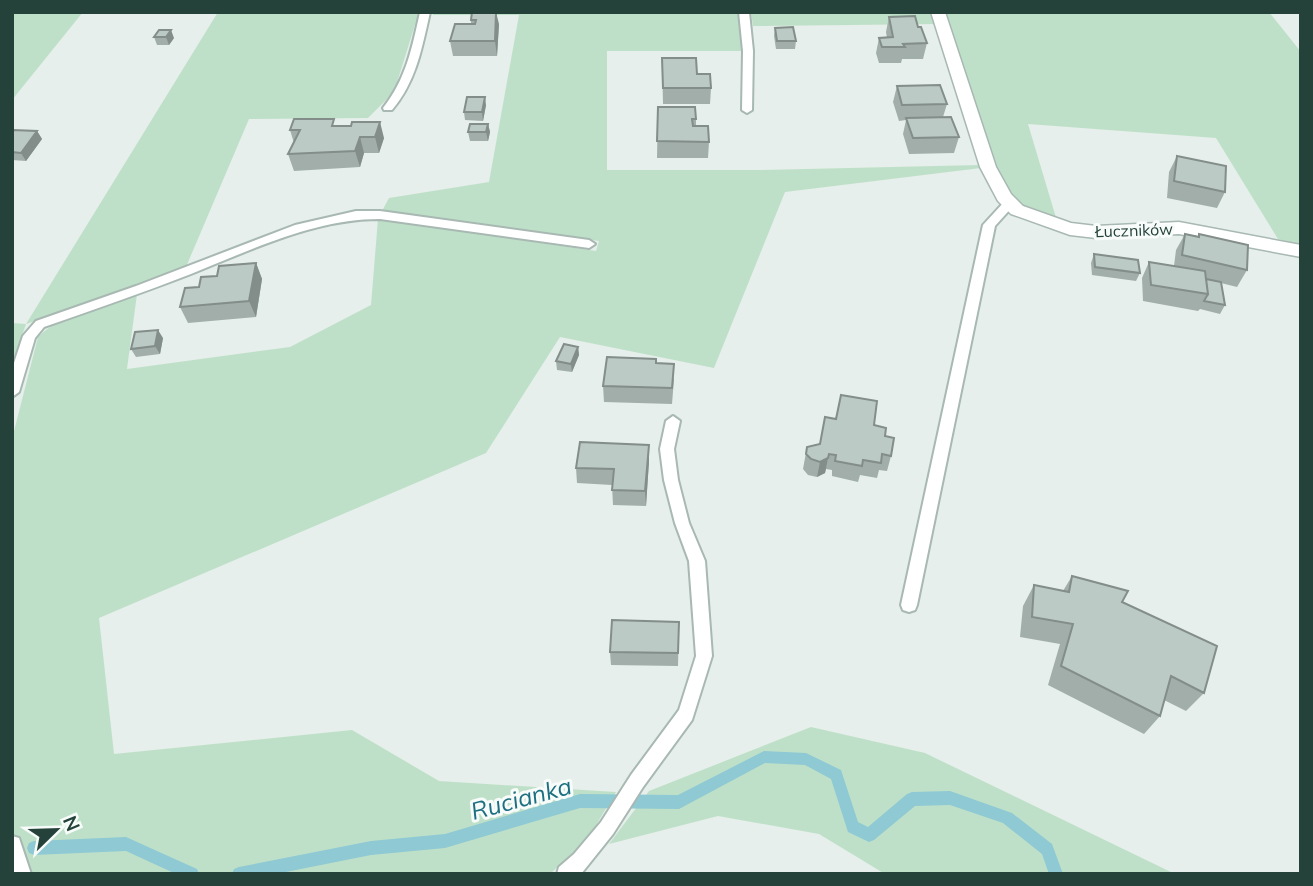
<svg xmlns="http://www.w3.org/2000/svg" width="1313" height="886" font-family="Mulish,sans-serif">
<rect width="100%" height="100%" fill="#e6efeb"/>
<!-- green -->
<path fill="#bfe0c8" d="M 12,12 L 83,12 L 12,100 Z
M 218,12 L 419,12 L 394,92 L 368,118 L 249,119 L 186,267 L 138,286 L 26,324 L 12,365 L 12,323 L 26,324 Z
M 433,12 L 739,12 L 742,51 L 607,51 L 607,170 L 761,170 L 979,165 L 981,168 L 785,192 L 714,368 L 560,337 L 486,453 L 99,618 L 114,754 L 352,730 L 439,781 L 616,792 L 587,840 L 550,874 L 12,874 L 12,439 L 38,337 C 63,312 104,305 137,294 L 127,369 L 290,347 L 371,305 L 378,219 L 596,251 L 599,241 L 382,211 L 389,198 L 489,182 L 519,15 L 433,15 Z
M 751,12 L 934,12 L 938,24 L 753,26 Z
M 944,12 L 1269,12 L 1301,52 L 1301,245 L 1278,239 L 1216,138 L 1028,124 L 1057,221 L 1012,201 L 993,166 Z
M 811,727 L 925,753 L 1175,874 L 885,874 L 819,834 L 718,816 L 609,844 L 649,791 Z"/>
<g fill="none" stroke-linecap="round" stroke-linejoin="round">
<!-- stream -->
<path fill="#8ec9d4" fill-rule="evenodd" d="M 764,751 L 806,753 L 841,770 L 858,822 L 868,827 L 907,794 L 912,792 L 950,791 L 1012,813 L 1052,844 L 1063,874 L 1049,874 L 1042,854 L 1003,823 L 950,805 L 915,806 L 874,840 L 869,842 L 848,832 L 831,779 L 805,765 L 765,763 L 679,809 L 580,808 L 445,848 L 371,855 L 276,874 L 232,874 L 234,869 L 239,867 L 371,841 L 445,834 L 580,794 L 678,795 Z
M 126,837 L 197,869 L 199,874 L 176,874 L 126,851 L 34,855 L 29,853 L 27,848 L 29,843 L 34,841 Z"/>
<defs>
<path id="lane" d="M 420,12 L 430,12 C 422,48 416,82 392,110 L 384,110 L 383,108 C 406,79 412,48 420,12 Z
M 739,12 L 749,12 L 753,51 L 752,110 L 747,113 L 742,110 L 743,51 Z
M 1009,200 L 1015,204 L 995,226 L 917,605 L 915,610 L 909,612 L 903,610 L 901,605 L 983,225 L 1005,201 Z
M 356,211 L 380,211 L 589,240 L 595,244 L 589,248 L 380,219 C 314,219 251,250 191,274 C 142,293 93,310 44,327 L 35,338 L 19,392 L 12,397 L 12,369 L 23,336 L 36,321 L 136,286 L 295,225 Z
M 673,416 L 680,421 L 674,449 L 678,480 L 689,523 L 705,561 L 712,656 L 692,720 L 643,787 L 613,834 L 581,874 L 557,874 L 559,867 L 574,854 L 601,822 L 631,775 L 679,710 L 696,656 L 689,561 L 675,523 L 664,480 L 660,449 L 666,421 Z
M 12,836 L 19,838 L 31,874 L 13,874 Z"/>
<path id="street" d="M 931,12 L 945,12 L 996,167 L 1011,194 L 1023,206 L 1071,223 L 1096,226 L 1179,222 L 1301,245 L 1301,257 L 1179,234 L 1096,238 L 1070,235 L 1011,214 L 998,201 L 980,167 Z"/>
</defs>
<!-- lane casing -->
<use href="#lane" stroke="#a8b8b2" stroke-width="4"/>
<!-- street casing -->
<use href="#street" stroke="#a8b8b2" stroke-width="3"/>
<!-- lane -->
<use href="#lane" fill="#fff" fill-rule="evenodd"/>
<!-- street -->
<use href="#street" fill="#fff" fill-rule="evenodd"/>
</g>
<!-- wall -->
<path fill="#a1aea9" d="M 889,17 L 918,27 L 927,43 L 923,59 L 902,59 L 901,63 L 879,63 L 876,53 L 879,38 L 887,38 L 886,32 Z
M 471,20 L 499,24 L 497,56 L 453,56 L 450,41 L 471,24 Z
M 775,28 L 796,41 L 795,49 L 776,49 L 774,36 Z
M 154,37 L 174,38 L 169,45 L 157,45 Z
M 662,58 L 697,74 L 711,88 L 710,104 L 663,104 Z
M 897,86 L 947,104 L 943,117 L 959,137 L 954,153 L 909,154 L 903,134 L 906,120 L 899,121 L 893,102 Z
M 486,105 L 483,121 L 465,120 L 464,112 Z
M 658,107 L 696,119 L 696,126 L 709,142 L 708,158 L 657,158 Z
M 488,124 L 490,132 L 488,141 L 470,141 L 468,132 Z
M 336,126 L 384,138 L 379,153 L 364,153 L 360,167 L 294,171 L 288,154 L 294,143 L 290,130 Z
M 12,130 L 37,131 L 42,139 L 26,161 L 12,160 Z
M 1177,156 L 1225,192 L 1217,208 L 1167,198 L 1169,172 Z
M 1185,234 L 1198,236 L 1199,234 L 1247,270 L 1237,287 L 1221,283 L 1225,305 L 1220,314 L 1200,309 L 1198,311 L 1143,301 L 1142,278 L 1149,262 L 1174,266 L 1176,250 Z
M 1094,254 L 1140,273 L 1136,281 L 1092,275 L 1091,263 Z
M 256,263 L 262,279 L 256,317 L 188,323 L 180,307 L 199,287 L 217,276 Z
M 163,338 L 160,354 L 136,357 L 131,349 Z
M 578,347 L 579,355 L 572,372 L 557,370 L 556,361 Z
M 656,363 L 674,379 L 672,404 L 604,402 L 603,386 Z
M 874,425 L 885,436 L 891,456 L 887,471 L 879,470 L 877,478 L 860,475 L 858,482 L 832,476 L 832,470 L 826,469 L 825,473 L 817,477 L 808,475 L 803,469 L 807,447 L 820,444 Z
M 649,461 L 646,506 L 613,505 L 612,485 L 577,483 L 576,468 Z
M 1072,576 L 1122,602 L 1204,693 L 1186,711 L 1164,700 L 1160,716 L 1144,734 L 1048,685 L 1060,644 L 1020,637 L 1023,606 L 1034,585 L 1063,591 Z
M 679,622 L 678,666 L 611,665 L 610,652 Z"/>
<!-- shaded-wall -->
<path fill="#838d89" d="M 496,12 L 499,24 L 497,56 L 495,41 Z
M 171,30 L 174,38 L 169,45 L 166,37 Z
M 485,97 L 486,105 L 483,121 L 482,112 Z
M 380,122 L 384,138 L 379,153 L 375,137 Z
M 488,124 L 490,132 L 488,141 L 486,132 Z
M 37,131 L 42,139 L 26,161 L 21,153 Z
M 360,137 L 364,153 L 360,167 L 355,151 Z
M 256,263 L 262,279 L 256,317 L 249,301 Z
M 158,330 L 163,338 L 160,354 L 155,346 Z
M 578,347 L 579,355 L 572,372 L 571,364 Z
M 649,445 L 649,461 L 646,506 L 645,491 Z
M 828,458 L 825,473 L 817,477 L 820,462 Z"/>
<!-- building -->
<path fill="#bbcac4" stroke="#838d89" stroke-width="2" d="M 472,12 L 496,12 L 495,41 L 450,41 L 455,24 L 475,24 L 476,20 L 471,20 Z
M 915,16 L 918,27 L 921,27 L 927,43 L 903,44 L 905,47 L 882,47 L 879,38 L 893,37 L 889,17 Z
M 793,27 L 796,41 L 777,41 L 775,28 Z
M 159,30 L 171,30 L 166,37 L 154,37 Z
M 662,58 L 696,58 L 697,74 L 710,74 L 711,88 L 663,88 Z
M 940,85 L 947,104 L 902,105 L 897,86 Z
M 467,97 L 485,97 L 482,112 L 464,112 Z
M 658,107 L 695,107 L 696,119 L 692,119 L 693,126 L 708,126 L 709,142 L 657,141 Z
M 951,117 L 959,137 L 913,138 L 906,118 Z
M 294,119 L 334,119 L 332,126 L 351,126 L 352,122 L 380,122 L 375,137 L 360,137 L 355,151 L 288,154 L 300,130 L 290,130 Z
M 470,124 L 488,124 L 486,132 L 468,132 Z
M 12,130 L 37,131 L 21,153 L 12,152 Z
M 1177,156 L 1226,166 L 1225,192 L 1174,181 Z
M 1185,234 L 1199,237 L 1199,234 L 1248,245 L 1247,270 L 1182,255 Z
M 1094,254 L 1138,260 L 1140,273 L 1095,267 Z
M 1149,262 L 1205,271 L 1208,294 L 1151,285 Z
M 256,263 L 249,301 L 180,307 L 185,288 L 199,287 L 201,277 L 217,276 L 219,266 Z
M 1206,279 L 1221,282 L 1225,305 L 1204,301 L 1208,294 Z
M 158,330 L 155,346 L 131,349 L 135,332 Z
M 564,344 L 578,347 L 571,364 L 556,361 Z
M 607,357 L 656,359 L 656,363 L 674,364 L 672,388 L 603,386 Z
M 841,395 L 877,401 L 874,425 L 886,428 L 885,436 L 894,438 L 891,456 L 882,454 L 881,463 L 863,460 L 862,466 L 835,461 L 836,455 L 829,454 L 828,458 L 820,462 L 811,459 L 806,454 L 807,447 L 820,444 L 825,417 L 836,419 Z
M 580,442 L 649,445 L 645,491 L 612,490 L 614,469 L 576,468 Z
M 1072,576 L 1128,591 L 1122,602 L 1217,646 L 1204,693 L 1171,676 L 1160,716 L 1061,666 L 1073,624 L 1032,617 L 1034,585 L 1069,592 Z
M 612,620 L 679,622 L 678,653 L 610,652 Z"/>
<g text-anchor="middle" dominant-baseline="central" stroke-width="6" stroke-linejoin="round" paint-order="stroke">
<!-- far-street labels -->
<g font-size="16" fill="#24423a" stroke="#f7fbf9">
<text transform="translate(1134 230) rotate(-2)">Łuczników</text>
</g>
<!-- near-water labels -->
<g font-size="24" font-style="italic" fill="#1c6f80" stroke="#f7fbf9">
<text transform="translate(521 798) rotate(-15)">Rucianka</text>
</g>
</g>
<!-- border -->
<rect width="1313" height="886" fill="none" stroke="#24423a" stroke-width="28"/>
<!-- north arrow -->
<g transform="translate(56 830) rotate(67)" stroke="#f7fbf9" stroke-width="5" paint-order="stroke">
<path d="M0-5L12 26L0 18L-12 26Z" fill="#24423a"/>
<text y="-10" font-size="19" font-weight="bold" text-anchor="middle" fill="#24423a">N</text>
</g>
</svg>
